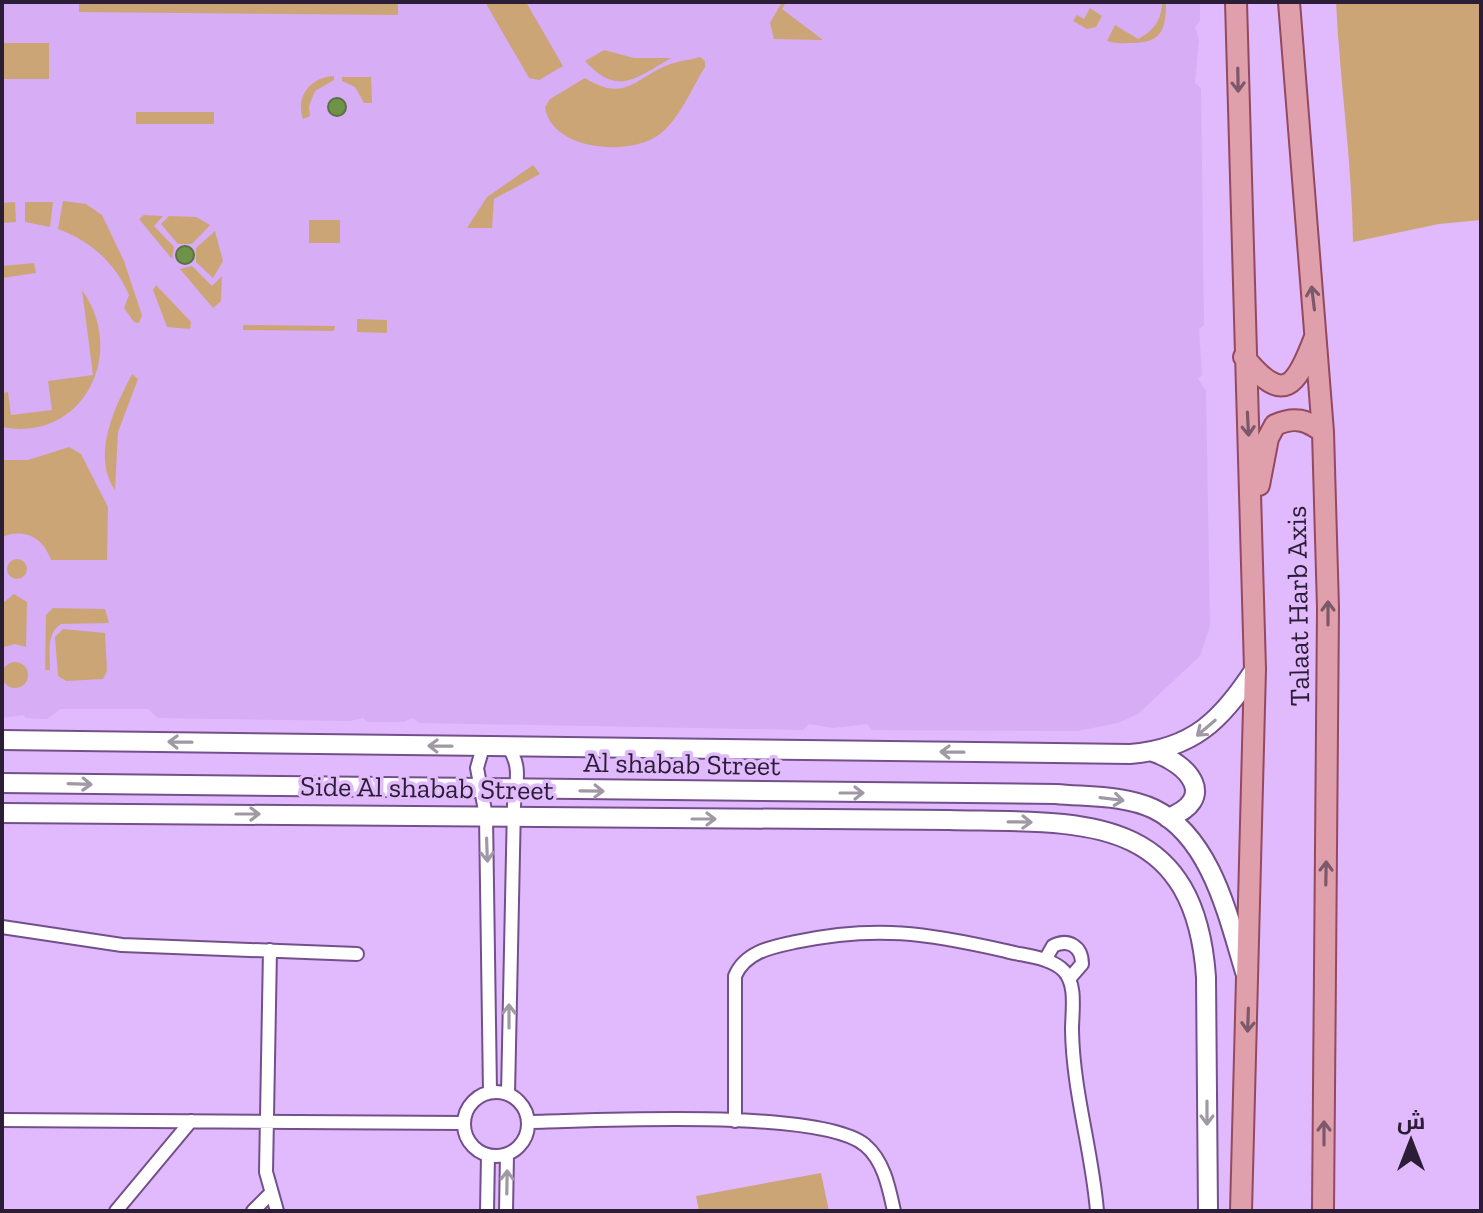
<svg xmlns="http://www.w3.org/2000/svg" width="1483" height="1213" font-family="'Zilla Slab',Cairo,serif">
<rect width="100%" height="100%" fill="#e0bafc"/>
<!-- built -->
<path fill="#d7adf5" d="M 2,2 L 1200,2 L 1200,21 L 1195,27 L 1199,39 L 1195,83 L 1201,88 L 1204,325 L 1199,329 L 1202,375 L 1198,379 L 1206,391 L 1210,626 L 1200,656 L 1138,714 L 1118,723 L 1077,731 L 872,730 L 867,724 L 833,728 L 809,724 L 803,730 L 420,723 L 413,718 L 403,722 L 368,722 L 363,718 L 350,721 L 158,718 L 148,709 L 61,709 L 47,719 L 25,718 L 24,715 L 2,718 Z"/>
<!-- green -->
<path fill="#cca577" d="M 79,2 L 398,2 L 398,15 L 79,12 Z
M 485,2 L 526,2 L 563,66 L 539,80 L 529,78 Z
M 782,2 L 786,2 L 782,9 L 823,40 L 774,39 L 770,23 Z
M 1162,2 L 1166,2 C 1166,29 1162,43 1132,43 C 1124,43 1115,44 1107,41 L 1115,25 L 1138,39 C 1153,31 1162,20 1162,2 Z
M 1336,2 L 1481,2 L 1481,220 L 1439,224 L 1353,242 C 1352,162 1340,83 1336,2 Z
M 1090,8 L 1102,16 L 1096,27 L 1087,29 L 1073,21 L 1077,15 L 1084,19 Z
M 2,43 L 49,43 L 49,79 L 2,79 Z
M 604,50 L 634,58 L 671,58 C 636,78 618,97 585,61 Z
M 700,57 L 705,61 L 705,67 C 692,88 680,118 660,134 C 631,157 551,151 545,107 L 550,99 L 585,78 C 628,105 637,74 674,63 C 683,60 691,60 700,57 Z
M 334,76 L 334,80 L 315,91 L 309,106 L 310,116 L 303,119 C 295,96 311,77 334,76 Z
M 342,77 L 371,77 L 372,103 L 364,103 L 355,87 L 342,81 Z
M 136,112 L 214,112 L 214,124 L 136,124 Z
M 533,165 L 540,174 L 494,199 L 492,228 L 467,228 L 487,197 Z
M 63,201 L 86,204 L 102,215 L 124,261 L 142,315 L 139,323 L 134,322 L 124,308 L 129,295 C 115,263 91,241 58,229 Z
M 15,202 L 16,222 L 2,223 L 2,203 Z
M 25,202 L 53,202 L 50,227 L 25,222 Z
M 144,215 L 163,216 L 154,226 L 174,247 L 172,259 L 139,219 Z
M 169,216 L 196,217 L 210,225 L 192,244 L 178,244 L 161,224 Z
M 309,220 L 340,220 L 340,243 L 309,243 Z
M 215,231 L 223,261 L 213,278 L 196,262 L 196,248 Z
M 34,263 L 36,273 L 2,278 L 2,266 Z
M 192,266 L 212,286 L 222,276 L 221,301 L 213,308 L 180,269 Z
M 156,285 L 191,322 L 190,329 L 167,327 L 153,290 Z
M 82,290 C 128,354 82,443 2,427 L 2,393 L 8,392 L 11,415 L 52,410 L 48,381 L 93,375 Z
M 357,319 L 387,320 L 387,333 L 357,332 Z
M 243,325 L 335,326 L 334,331 L 243,330 Z
M 132,374 L 138,379 L 118,432 L 115,490 C 91,455 115,407 132,374 Z
M 69,447 L 81,454 L 108,507 L 107,560 L 51,560 C 43,537 24,528 2,537 L 2,460 L 28,460 Z
M7 569a10 10 0 1 1 20 0a10 10 0 1 1-20 0Z
M 14,594 L 27,602 L 26,647 L 15,644 L 4,647 L 4,602 Z
M 53,608 L 105,609 L 109,623 L 61,624 C 46,633 50,654 50,670 L 45,670 L 46,615 Z
M 63,629 L 105,633 L 107,671 L 103,679 L 66,681 L 58,676 L 55,637 Z
M2 675a13 13 0 1 1 26 0a13 13 0 1 1-26 0Z
M 821,1173 L 829,1211 L 699,1211 L 696,1196 Z"/>
<!-- water -->
<path fill="#6e9348" stroke="#5a7043" stroke-width="2" d="M328 107a9 9 0 1 1 18 0a9 9 0 1 1-18 0Z
M176 255a9 9 0 1 1 18 0a9 9 0 1 1-18 0Z"/>
<g fill="none" stroke-linecap="round" stroke-linejoin="round">
<defs>
<path id="street" d="M 483,747 L 477,768 L 486,816 L 490,1092
M 508,747 C 522,766 516,783 514,805 L 508,1094
M 2,927 L 122,945 L 357,954
M 270,950 L 266,1172 L 277,1211
M 1045,960 L 1053,946 C 1069,938 1082,947 1082,964 L 1069,979
M464 1124a32 32 0 1 1 64 0a32 32 0 1 1-64 0Z
M 2,1120 L 464,1123
M 735,1121 L 735,976 C 745,952 771,947 795,942 C 876,925 927,933 1006,951 C 1024,956 1051,957 1064,971 C 1077,985 1072,1011 1072,1030 C 1073,1092 1092,1150 1097,1211
M 528,1122 C 596,1121 819,1108 865,1145 C 884,1161 889,1188 894,1211
M 116,1211 L 191,1121
M 253,1211 L 269,1195
M 487,1211 L 488,1155
M 506,1211 L 507,1154"/>
<path id="secondary" d="M 2,740 L 1130,754 C 1193,749 1222,720 1255,669
M 1153,752 C 1190,764 1218,799 1168,818
M 2,783 L 1056,794 C 1088,797 1125,795 1154,809 C 1211,837 1228,916 1245,972
M 2,813 L 949,820 C 1077,823 1194,809 1206,977 L 1208,1211"/>
<path id="primary" d="M 1236,2 L 1255,669 L 1241,1211
M 1289,2 L 1323,432 L 1328,608 L 1323,1211
M 1244,357 C 1284,406 1296,387 1315,337
M 1259,485 L 1268,438 L 1275,425 C 1295,416 1307,420 1323,432"/>
</defs>
<!-- street casing -->
<use href="#street" stroke="#73508b" stroke-width="16"/>
<!-- secondary casing -->
<use href="#secondary" stroke="#73508b" stroke-width="22"/>
<!-- primary casing -->
<use href="#primary" stroke="#93495e" stroke-width="24"/>
<!-- street -->
<use href="#street" stroke="#fff" stroke-width="12"/>
<!-- secondary -->
<use href="#secondary" stroke="#fff" stroke-width="18"/>
<!-- primary -->
<use href="#primary" stroke="#dfa0ab" stroke-width="20"/>
</g>
<!-- one-way arrows -->
<defs><path id="oneway-shaft" d="M-6 0H5M1.5-3L5.5 0L1.5 3" fill="none" stroke-width="1.6" stroke-linecap="round" stroke-linejoin="round" transform="scale(2)"/></defs>
<g stroke="#7d586b">
<use href="#oneway-shaft" transform="translate(1238 80) rotate(89)"/>
<use href="#oneway-shaft" transform="translate(1313 298) rotate(-97)"/>
<use href="#oneway-shaft" transform="translate(1248 424) rotate(87)"/>
<use href="#oneway-shaft" transform="translate(1328 613) rotate(-90)"/>
<use href="#oneway-shaft" transform="translate(1326 873) rotate(-89)"/>
<use href="#oneway-shaft" transform="translate(1248 1020) rotate(92)"/>
<use href="#oneway-shaft" transform="translate(1324 1133) rotate(-90)"/>
</g>
<g stroke="#a099a5">
<use href="#oneway-shaft" transform="translate(1206 728) rotate(140)"/>
<use href="#oneway-shaft" transform="translate(180 742) rotate(-179)"/>
<use href="#oneway-shaft" transform="translate(440 746) rotate(-179)"/>
<use href="#oneway-shaft" transform="translate(952 752) rotate(-179)"/>
<use href="#oneway-shaft" transform="translate(80 784) rotate(2)"/>
<use href="#oneway-shaft" transform="translate(592 791) rotate(1)"/>
<use href="#oneway-shaft" transform="translate(852 793)"/>
<use href="#oneway-shaft" transform="translate(1112 799) rotate(7)"/>
<use href="#oneway-shaft" transform="translate(248 814)"/>
<use href="#oneway-shaft" transform="translate(704 819)"/>
<use href="#oneway-shaft" transform="translate(1020 822) rotate(1)"/>
<use href="#oneway-shaft" transform="translate(487 850) rotate(88)"/>
<use href="#oneway-shaft" transform="translate(509 1016) rotate(-90)"/>
<use href="#oneway-shaft" transform="translate(1207 1113) rotate(90)"/>
<use href="#oneway-shaft" transform="translate(507 1182) rotate(-89)"/>
</g>
<g text-anchor="middle" dominant-baseline="central" stroke-width="7" stroke-linejoin="round" paint-order="stroke">
<!-- street labels -->
<g font-size="28" fill="#2c1d36" stroke="#e0bafc">
<text transform="translate(1298 606) rotate(-91)">Talaat Harb Axis</text>
<text transform="translate(682 764) rotate(1)">Al shabab Street</text>
<text transform="translate(427 788) rotate(1)">Side Al shabab Street</text>
</g>
</g>
<!-- border -->
<rect width="1483" height="1213" fill="none" stroke="#2c1d36" stroke-width="8"/>
<!-- north arrow -->
<g transform="translate(1411 1141)" stroke="#e0bafc" stroke-width="6" paint-order="stroke">
<path d="M0-6L14 30L0 20L-14 30Z" fill="#2c1d36"/>
<text y="-12" font-size="22" font-weight="bold" text-anchor="middle" fill="#2c1d36">ش</text>
</g>
</svg>
